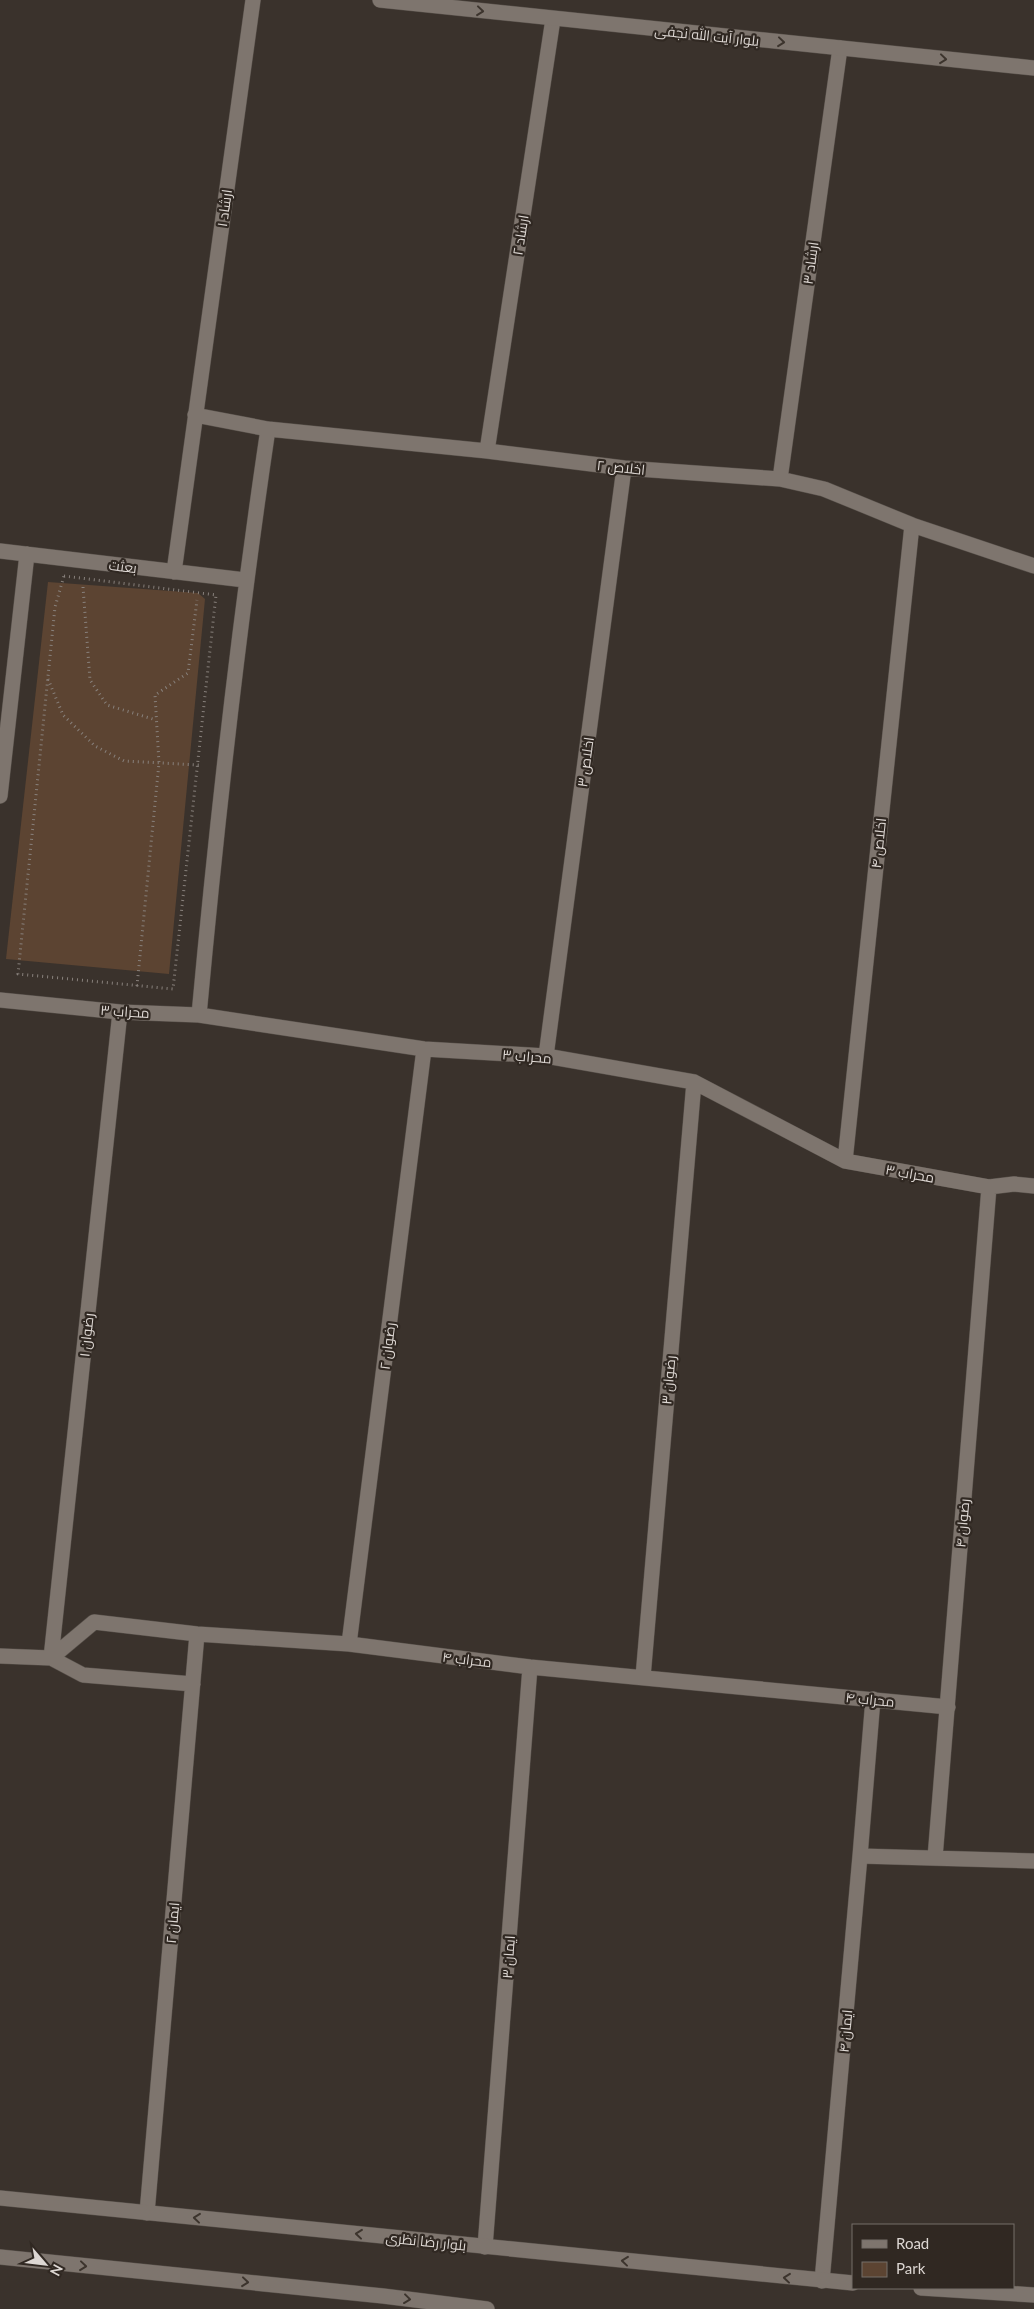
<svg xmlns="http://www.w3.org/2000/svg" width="1034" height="2309" font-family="Lato,Cairo,sans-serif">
<rect width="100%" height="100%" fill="#3a322c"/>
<!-- green -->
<path fill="#5c4432" d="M 48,582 L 198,593 L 205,599 L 169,974 L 6,959 Z"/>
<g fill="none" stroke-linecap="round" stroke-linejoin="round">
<defs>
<path id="street" d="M 195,415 L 268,429 L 487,451 L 624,468 L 780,479 L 824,489 L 912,525 L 1034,566
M 487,451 L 553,19
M 780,479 L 840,48
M 0,551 L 245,580
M 174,572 L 253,0
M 0,796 L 27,554
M 0,1000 L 120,1012 L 199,1015 L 424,1049 L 546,1056 L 694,1082 L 845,1161 L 989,1187 L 1014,1184 L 1034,1186
M 120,1012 L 51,1658 L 83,1675 L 193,1684
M 199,1015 C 217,819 239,624 268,429
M 546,1056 L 624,468
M 845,1161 L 912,525
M 349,1644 L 424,1049
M 0,1656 L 51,1658 L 94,1622 L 197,1634 L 349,1644 L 530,1667 L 948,1707
M 643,1677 L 694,1082
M 860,1856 L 873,1699
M 935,1858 L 989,1187
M 147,2213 L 197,1634
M 485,2247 L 530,1667
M 822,2281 L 860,1856 L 1034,1861"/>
<path id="secondary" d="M 380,0 L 1034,68
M 0,2198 L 853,2283
M 0,2257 L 383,2296 L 487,2309
M 921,2288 L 1034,2295"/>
</defs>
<!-- street casing -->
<use href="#street" stroke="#564f49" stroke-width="16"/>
<!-- secondary casing -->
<use href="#secondary" stroke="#564f49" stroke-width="16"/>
<!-- path -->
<path stroke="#88817c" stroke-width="3" stroke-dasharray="1 4" stroke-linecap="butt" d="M 64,576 L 216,595 L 173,989 L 18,974 L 55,607 Z
M 83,587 L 90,680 L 107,705 L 156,720
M 48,679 L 63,715 L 95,746 L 124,761 L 199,765
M 137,986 L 159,763 L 155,695 L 188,673 L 197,600"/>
<!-- street -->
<use href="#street" stroke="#7e756e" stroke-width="15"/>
<!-- secondary -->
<use href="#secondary" stroke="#7e756e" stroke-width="15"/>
</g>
<!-- one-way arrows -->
<defs><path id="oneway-chevron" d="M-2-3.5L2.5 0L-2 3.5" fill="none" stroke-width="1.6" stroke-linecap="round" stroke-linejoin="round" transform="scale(1.25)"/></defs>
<g stroke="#3c342d">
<use href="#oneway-chevron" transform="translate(480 11) rotate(6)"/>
<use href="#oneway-chevron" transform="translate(781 42) rotate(6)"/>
<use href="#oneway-chevron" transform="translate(943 59) rotate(6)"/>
<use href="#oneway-chevron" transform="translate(197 2218) rotate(-174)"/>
<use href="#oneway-chevron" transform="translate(359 2234) rotate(-174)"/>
<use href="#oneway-chevron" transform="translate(625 2261) rotate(-174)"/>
<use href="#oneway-chevron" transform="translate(83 2266) rotate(6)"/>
<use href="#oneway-chevron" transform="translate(787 2278) rotate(-174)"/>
<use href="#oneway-chevron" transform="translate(245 2282) rotate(6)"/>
<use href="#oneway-chevron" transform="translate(407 2299) rotate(7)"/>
</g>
<g text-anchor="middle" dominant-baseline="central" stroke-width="4.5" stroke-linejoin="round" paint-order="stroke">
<!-- street labels -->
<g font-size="14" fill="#ddd7d3" stroke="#302822">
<text transform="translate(707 35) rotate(6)">بلوار آیت الله نجفی</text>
<text transform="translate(224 208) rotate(-82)">ارشاد ۱</text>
<text transform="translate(520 235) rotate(-81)">ارشاد ۲</text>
<text transform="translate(810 263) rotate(-82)">ارشاد ۳</text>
<text transform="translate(621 467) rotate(6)">اخلاص ۲</text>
<text transform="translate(123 566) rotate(7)">بعثت</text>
<text transform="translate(585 762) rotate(-82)">اخلاص ۳</text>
<text transform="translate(878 843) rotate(-84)">اخلاص ۴</text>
<text transform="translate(125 1011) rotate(4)">محراب ۳</text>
<text transform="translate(527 1056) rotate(5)">محراب ۳</text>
<text transform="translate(910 1173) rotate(10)">محراب ۳</text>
<text transform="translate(86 1335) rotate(-84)">رضوان ۱</text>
<text transform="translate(387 1346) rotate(-83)">رضوان ۲</text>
<text transform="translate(668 1380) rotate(-85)">رضوان ۳</text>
<text transform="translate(962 1523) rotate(-85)">رضوان ۴</text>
<text transform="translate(467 1659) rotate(7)">محراب ۴</text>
<text transform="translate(870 1699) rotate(6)">محراب ۴</text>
<text transform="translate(172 1923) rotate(-85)">ایمان ۲</text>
<text transform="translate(508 1957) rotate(-86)">ایمان ۳</text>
<text transform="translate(845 2031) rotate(-85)">ایمان ۴</text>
<text transform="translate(426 2241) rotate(6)">بلوار رضا نظری</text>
</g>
</g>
<!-- legend -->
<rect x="852" y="2224" width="162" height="65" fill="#302822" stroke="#756e69"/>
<rect x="862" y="2240" width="25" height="8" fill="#7e756e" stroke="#756e69"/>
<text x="896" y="2249" font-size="15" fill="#ddd7d3">Road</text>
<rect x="862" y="2262" width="25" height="15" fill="#5c4432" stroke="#756e69"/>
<text x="896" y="2274" font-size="15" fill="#ddd7d3">Park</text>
<!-- north arrow -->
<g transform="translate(45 2264) rotate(118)" stroke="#302822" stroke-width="4" paint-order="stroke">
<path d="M0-4L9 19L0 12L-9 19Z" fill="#ddd7d3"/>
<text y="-8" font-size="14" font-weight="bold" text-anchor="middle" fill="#ddd7d3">N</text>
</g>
</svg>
